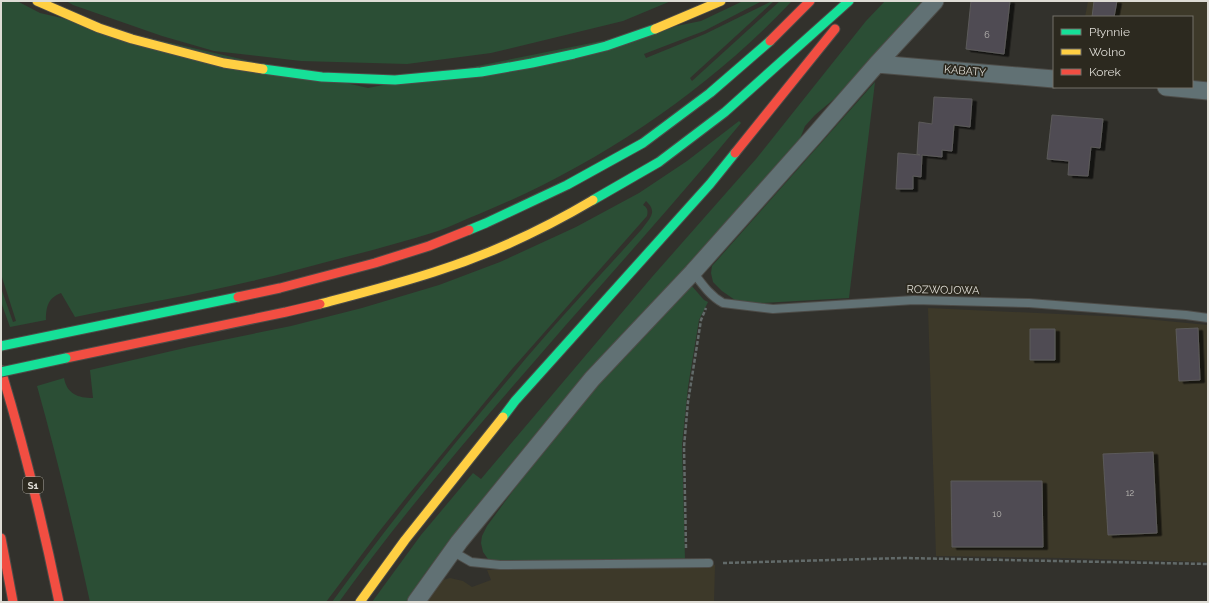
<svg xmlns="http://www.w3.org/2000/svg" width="1209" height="603" font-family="Raleway,sans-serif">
<defs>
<filter id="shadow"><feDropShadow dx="4.5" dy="2.5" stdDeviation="0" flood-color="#0009"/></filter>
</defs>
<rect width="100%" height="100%" fill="#32312c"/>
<!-- built -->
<path fill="#3d3929" d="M 1088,1 L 1208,1 L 1208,87 L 1192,86 L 1192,17 L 1085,17 Z
M 928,308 L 1124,317 L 1208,325 L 1208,562 L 1062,558 L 936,556 Z
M 715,565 L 714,602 L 421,602 L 434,586 L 443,580 L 450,578 L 463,581 L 472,587 L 491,580 L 487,570 Z"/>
<!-- green -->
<path fill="#2b4e35" d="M 1,1 L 17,1 L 40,13 L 368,88 L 701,21 L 743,1 L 762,1 L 704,31 L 644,54 L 646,58 L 705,34 L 772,1 L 774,1 L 690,78 L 692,81 L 780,1 L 792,1 C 705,93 596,166 479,214 C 466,219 452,226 438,231 C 404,242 369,251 334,260 C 307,267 280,275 252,281 C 194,295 134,305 75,317 L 61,293 C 48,298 46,307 46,320 L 10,327 L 1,302 L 1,288 L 13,322 L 16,321 L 1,274 Z
M 66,1 L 671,1 L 623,21 L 491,53 L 407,64 L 301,61 L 214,51 L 162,36 L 73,5 Z
M 885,1 L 922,1 L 872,59 L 834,99 L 815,115 L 805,126 L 794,154 L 478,505 L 426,572 L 406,602 L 372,602 L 421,535 L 473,473 L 481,479 L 652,277 L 756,159 L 866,21 Z
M 875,82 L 849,298 L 760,303 L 735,300 L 722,291 L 713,282 L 711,273 L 712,266 Z
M 739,121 L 741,123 L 710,160 C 662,216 614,271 565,326 C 487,416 409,505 339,602 L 332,602 C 389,524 450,448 513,374 C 554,324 599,277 642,229 C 650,218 658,212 646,201 L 643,205 C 648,208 648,211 647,216 L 512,369 L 409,494 L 378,533 L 326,602 L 90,602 C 74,529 57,457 37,386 L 64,378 C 67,394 78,398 93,398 L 90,370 L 189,347 L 291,326 L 362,308 L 439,285 L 500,262 L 576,227 L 639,193 L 687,161 Z
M 691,285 L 704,300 L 708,302 L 699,320 L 688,387 L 682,445 L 685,560 L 496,562 L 488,559 L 483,552 L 481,543 L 482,536 L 487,526 L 563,423 Z"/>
<!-- building -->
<path fill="#504b52" stroke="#5b5a5a" filter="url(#shadow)" d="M 971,1 L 1010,1 L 1004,54 L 966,49 Z
M 1094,1 L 1117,1 L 1114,17 L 1092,17 Z
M 934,97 L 972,99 L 970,127 L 954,125 L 952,151 L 942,150 L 942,157 L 922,155 L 921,177 L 913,176 L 913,189 L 896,189 L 898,153 L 920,155 L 917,154 L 919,122 L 932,124 Z
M 1052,115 L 1103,119 L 1100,148 L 1091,147 L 1088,176 L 1068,175 L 1069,161 L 1047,159 Z
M 1198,328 L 1200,380 L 1179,381 L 1176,329 Z
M 1030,329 L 1055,329 L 1055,360 L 1030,360 Z
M 1153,452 L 1157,533 L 1108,535 L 1103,454 Z
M 951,481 L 1042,481 L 1043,547 L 952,547 Z"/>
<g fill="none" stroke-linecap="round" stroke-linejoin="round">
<defs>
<path id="lane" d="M 693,272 C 702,284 710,296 723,303 L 773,309 L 914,300 L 1029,303 L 1186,315 L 1208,318
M 452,551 L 471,562 L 500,565 L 709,563"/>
<path id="street" d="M 877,64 L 1054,79
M 1166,87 L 1208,91
M 416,602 L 459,542 L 592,379 L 693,272 L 815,135 L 877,64 L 935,1"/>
<path id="fast" d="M 263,69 L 322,77 L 395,80 L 481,72 L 532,63 L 574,54 L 606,46 L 655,29
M 593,200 L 659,162 L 725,112 L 849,1
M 469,230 L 486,223 L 567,185 L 643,143 L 710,93 L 770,41
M 1,346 L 238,297
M 503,417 L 515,401 L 710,184 L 735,153"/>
<path id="slow" d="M 37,1 L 99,28 L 132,39 L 224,63 L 263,69
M 655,29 L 721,1
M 320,304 C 358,294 397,284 434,272 C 488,255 544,229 593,200
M 360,602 L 405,540 L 503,417"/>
<path id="jam" d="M 770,41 L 810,1
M 735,153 L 835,29
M 238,297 L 280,288 L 375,263 L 429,246 L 469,230
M 66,358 L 286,312 L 320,304
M 1,370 C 24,446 43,524 59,602
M 1,538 L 13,602"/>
</defs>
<!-- lane casing -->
<use href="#lane" stroke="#4d4c48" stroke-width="10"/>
<!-- street casing -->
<use href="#street" stroke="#4d4c48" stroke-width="19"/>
<!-- fast casing -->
<use href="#fast" stroke="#4d4c48" stroke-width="11"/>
<!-- slow casing -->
<use href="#slow" stroke="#4d4c48" stroke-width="11"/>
<!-- jam casing -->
<use href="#jam" stroke="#4d4c48" stroke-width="11"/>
<!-- path -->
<path stroke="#626a69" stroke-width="2.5" stroke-dasharray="4 2" stroke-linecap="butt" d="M 686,548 L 684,447 L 688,402 L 701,320 L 706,308
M 723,563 L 904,558 L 1208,564"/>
<!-- lane -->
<use href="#lane" stroke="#617174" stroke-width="8"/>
<!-- street -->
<use href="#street" stroke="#617174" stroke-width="17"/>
<!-- fast -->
<use href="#fast" stroke="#16e098" stroke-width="9"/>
<!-- slow -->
<use href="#slow" stroke="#ffcf43" stroke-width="9"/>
<!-- jam -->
<use href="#jam" stroke="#f24e42" stroke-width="9"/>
<defs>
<path id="fast-bridge" d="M 1,372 L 66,358"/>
</defs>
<!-- fast-bridge casing -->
<use href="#fast-bridge" stroke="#4d4c48" stroke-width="11" stroke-linecap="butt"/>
<!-- fast-bridge -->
<use href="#fast-bridge" stroke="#16e098" stroke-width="9"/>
</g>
<g text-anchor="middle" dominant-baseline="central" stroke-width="3.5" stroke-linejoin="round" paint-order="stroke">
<!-- number labels -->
<g font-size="9" fill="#bab8b4">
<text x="987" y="35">6</text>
<text x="1130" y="493">12</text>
<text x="997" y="514">10</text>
</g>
<!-- shield labels -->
<rect fill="#2c291f" stroke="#a9a69e" stroke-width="1" x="23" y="477" width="20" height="16" rx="3"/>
<g font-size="10" font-weight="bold" fill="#dedcd5">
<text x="33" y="485">S1</text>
</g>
<!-- street labels -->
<g font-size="11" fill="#dedcd5" stroke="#2c291f">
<text transform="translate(965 71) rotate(5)">KABATY</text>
<text transform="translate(943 290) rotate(1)">ROZWOJOWA</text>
</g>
</g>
<!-- border -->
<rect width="1209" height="603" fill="none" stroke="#dedcd5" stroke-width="4"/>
<!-- legend -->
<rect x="1053" y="16" width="140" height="72" fill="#2c291f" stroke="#737168"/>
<rect x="1061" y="29" width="20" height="6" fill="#16e098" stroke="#737168"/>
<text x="1089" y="36" font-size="12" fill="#dedcd5">Płynnie</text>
<rect x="1061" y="49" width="20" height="6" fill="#ffcf43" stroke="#737168"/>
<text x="1089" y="56" font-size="12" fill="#dedcd5">Wolno</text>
<rect x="1061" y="69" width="20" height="6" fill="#f24e42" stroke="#737168"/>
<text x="1089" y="76" font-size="12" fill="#dedcd5">Korek</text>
</svg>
